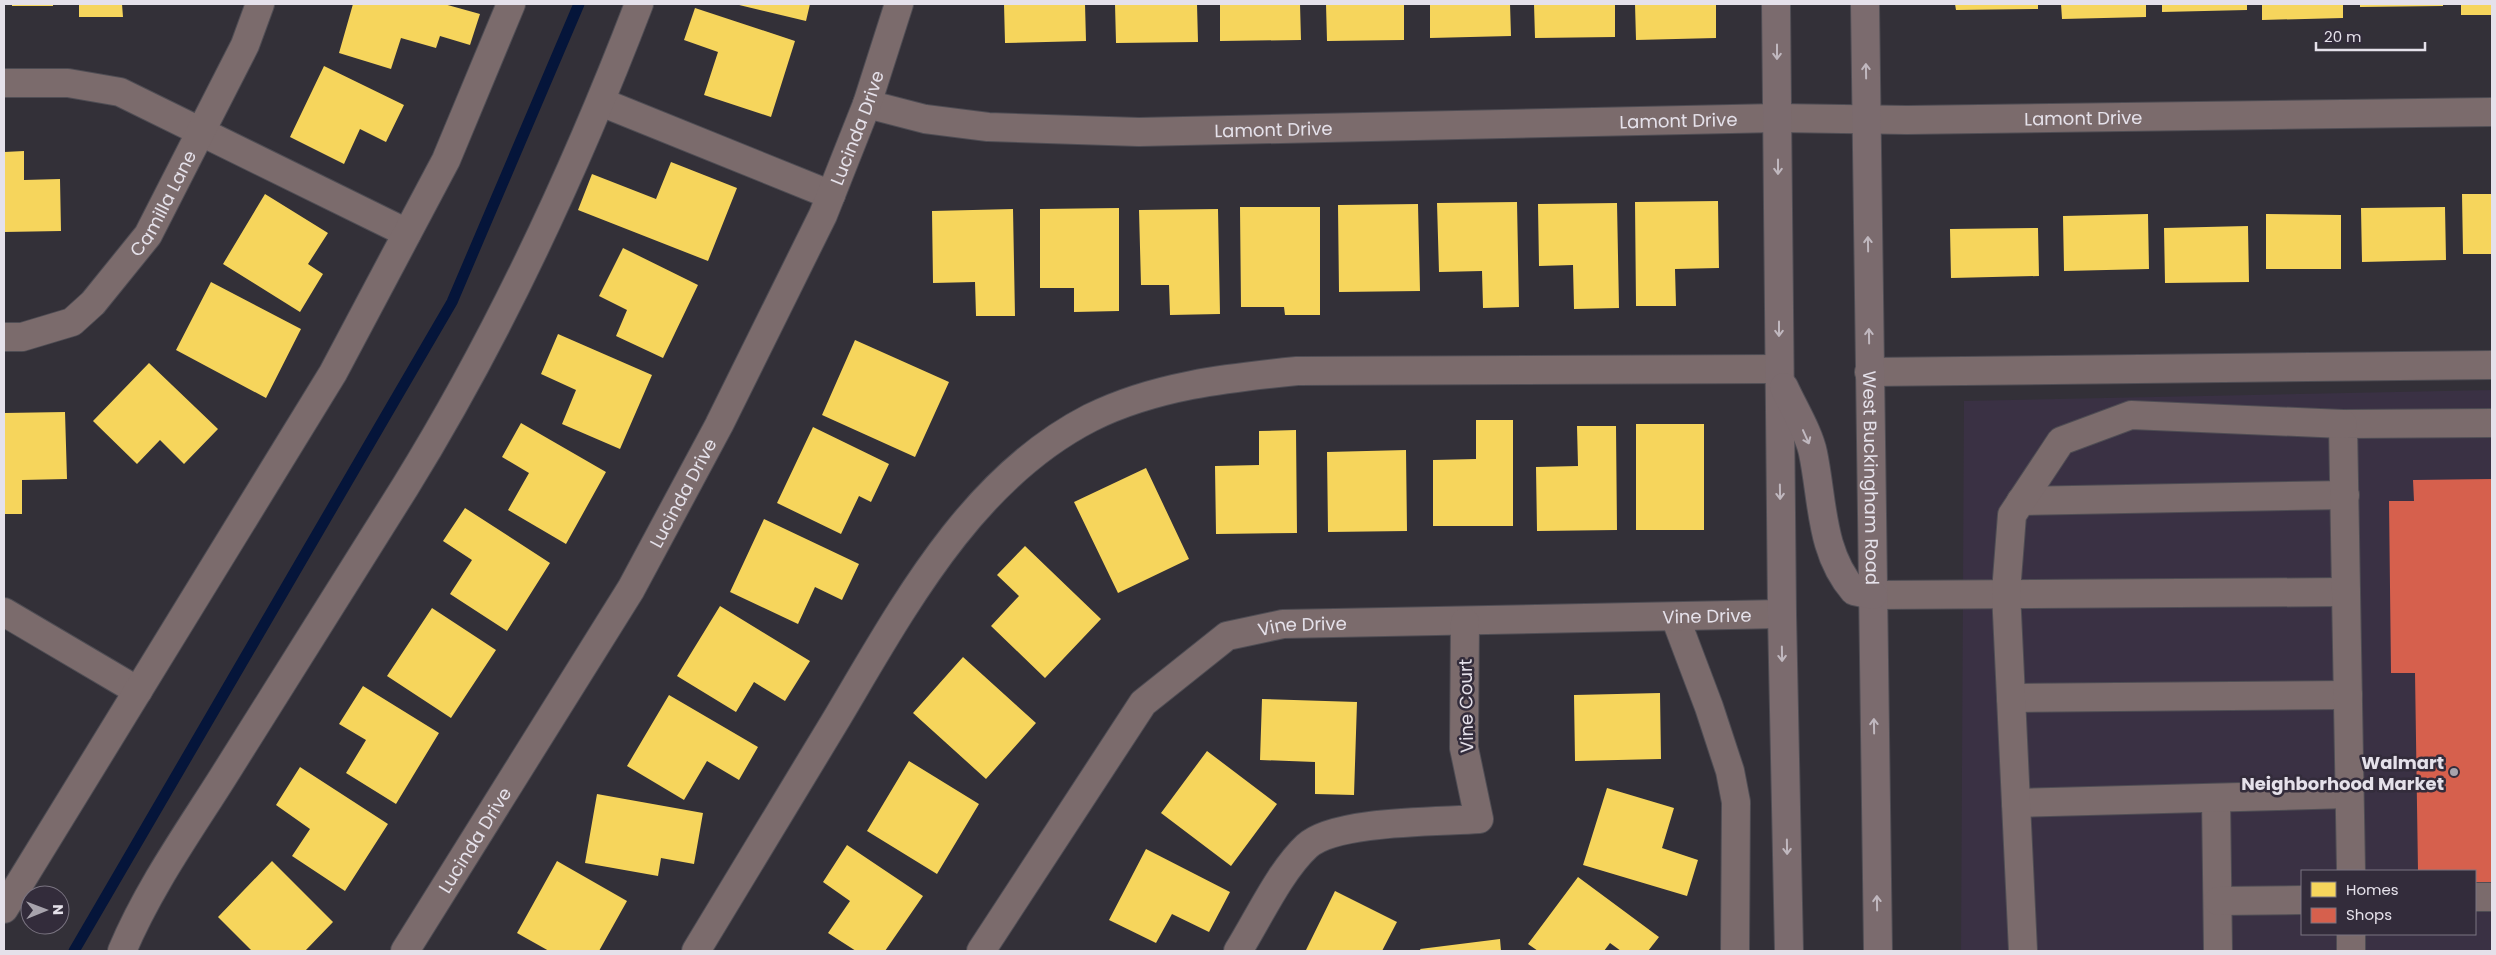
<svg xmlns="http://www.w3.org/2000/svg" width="2496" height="955" font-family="Poppins,sans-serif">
<rect width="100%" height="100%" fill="#333038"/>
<!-- built -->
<path fill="#3a3144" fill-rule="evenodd" d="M 2492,390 L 2492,951 L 1961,951 L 1964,401 ZM 2302,871 L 2475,871 L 2475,934 L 2302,934 Z"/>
<!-- homes -->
<path fill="#f6d55c" d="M 12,4 L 53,4 L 53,6 L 12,6 Z
M 79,4 L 122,4 L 123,17 L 79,17 Z
M 353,4 L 444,4 L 480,14 L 470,45 L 440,36 L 436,48 L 401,38 L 391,69 L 339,53 Z
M 735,4 L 810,4 L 806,21 Z
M 1004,4 L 1085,4 L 1086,41 L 1005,43 Z
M 1115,4 L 1197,4 L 1198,42 L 1116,43 Z
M 1220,4 L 1300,4 L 1301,40 L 1220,41 Z
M 1326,4 L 1404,4 L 1404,40 L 1327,41 Z
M 1430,4 L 1510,4 L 1511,36 L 1430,38 Z
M 1534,4 L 1615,4 L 1615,37 L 1535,38 Z
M 1635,4 L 1716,4 L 1716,38 L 1636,40 Z
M 1955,4 L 2038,4 L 2038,9 L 1956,10 Z
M 2061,4 L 2146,4 L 2146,17 L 2062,19 Z
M 2162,4 L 2247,4 L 2247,10 L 2162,12 Z
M 2262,4 L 2343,4 L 2343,18 L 2262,20 Z
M 2360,4 L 2443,4 L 2443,6 L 2360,7 Z
M 2461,4 L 2492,4 L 2492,15 L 2461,15 Z
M 695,8 L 795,41 L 771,117 L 704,95 L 718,52 L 684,40 Z
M 324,66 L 404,105 L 386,142 L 360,129 L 344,164 L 290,137 Z
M 24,151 L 24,180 L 60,179 L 61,231 L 4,232 L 4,152 Z
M 671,162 L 737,188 L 708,261 L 578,210 L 592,174 L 656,199 Z
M 265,194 L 328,233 L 308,264 L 323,274 L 300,312 L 223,264 Z
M 2462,194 L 2492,194 L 2492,254 L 2463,254 Z
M 1718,201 L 1719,268 L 1675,269 L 1676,306 L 1636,306 L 1635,202 Z
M 1517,202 L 1519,307 L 1483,308 L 1482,271 L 1439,272 L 1437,203 Z
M 1617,203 L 1619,308 L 1574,309 L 1573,265 L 1539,266 L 1538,204 Z
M 1418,204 L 1420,291 L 1339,292 L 1338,205 Z
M 1240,207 L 1320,207 L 1320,315 L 1285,315 L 1284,307 L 1241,307 Z
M 2445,207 L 2446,260 L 2362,262 L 2361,208 Z
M 1119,208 L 1119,311 L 1074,312 L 1074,288 L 1040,288 L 1040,209 Z
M 1013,209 L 1015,316 L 976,316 L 975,282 L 933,283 L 932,211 Z
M 1218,209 L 1220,314 L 1170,315 L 1169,285 L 1141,285 L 1139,210 Z
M 2148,214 L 2149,269 L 2064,271 L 2063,216 Z
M 2266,214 L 2341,215 L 2341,269 L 2266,269 Z
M 2248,226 L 2249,282 L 2165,283 L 2164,228 Z
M 2038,228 L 2039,276 L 1951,278 L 1950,229 Z
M 623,248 L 698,285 L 663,358 L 616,336 L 627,310 L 599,296 Z
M 211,282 L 301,329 L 266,398 L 176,350 Z
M 558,334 L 652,375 L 620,449 L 562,424 L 576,390 L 541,374 Z
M 855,340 L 949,382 L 915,457 L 822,415 Z
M 149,363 L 218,429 L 184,464 L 160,440 L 137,464 L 93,421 Z
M 65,412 L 67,479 L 22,480 L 22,514 L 4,514 L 4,413 Z
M 1476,420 L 1513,420 L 1513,526 L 1433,526 L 1433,460 L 1476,459 Z
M 521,423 L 606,472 L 566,544 L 508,510 L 529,473 L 502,457 Z
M 1636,424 L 1704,424 L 1704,530 L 1636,530 Z
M 1577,426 L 1616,426 L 1617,530 L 1537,531 L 1536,467 L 1578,466 Z
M 813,427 L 889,464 L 871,502 L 859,496 L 841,534 L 777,503 Z
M 1296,430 L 1297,533 L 1216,534 L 1215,466 L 1259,465 L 1259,431 Z
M 1406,450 L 1407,531 L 1328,532 L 1327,452 Z
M 1146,468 L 1189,559 L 1118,593 L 1074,502 Z
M 465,508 L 550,563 L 507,631 L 450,594 L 472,560 L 443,541 Z
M 764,519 L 859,564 L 842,600 L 815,587 L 798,624 L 730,592 Z
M 1025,546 L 1101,619 L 1045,678 L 991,626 L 1019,596 L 997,575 Z
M 720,606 L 810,661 L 785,701 L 754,682 L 736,712 L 677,676 Z
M 432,608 L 496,650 L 451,718 L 387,676 Z
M 963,657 L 1036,723 L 986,779 L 913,713 Z
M 363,686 L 439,733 L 396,804 L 346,773 L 366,740 L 339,724 Z
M 1660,693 L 1661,759 L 1575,761 L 1574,695 Z
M 669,695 L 758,747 L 739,780 L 707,761 L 684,800 L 627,766 Z
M 1262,699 L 1357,702 L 1354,795 L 1315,794 L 1315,762 L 1260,760 Z
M 1207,751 L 1277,804 L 1231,866 L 1161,813 Z
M 909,761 L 979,804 L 937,874 L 867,831 Z
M 300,767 L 388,824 L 345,891 L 292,856 L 310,829 L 276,805 Z
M 1607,788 L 1674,808 L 1662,848 L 1698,860 L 1687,896 L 1583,865 Z
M 597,794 L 703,813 L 694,864 L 661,858 L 658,876 L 585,863 Z
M 847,845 L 923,896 L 885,951 L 856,951 L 828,933 L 850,901 L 823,882 Z
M 1146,849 L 1230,892 L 1209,932 L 1172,914 L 1156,943 L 1109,920 Z
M 272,861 L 333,922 L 305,951 L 252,951 L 218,917 Z
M 557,861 L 627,901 L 599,951 L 549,951 L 517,933 Z
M 1578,877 L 1659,937 L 1648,951 L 1621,951 L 1610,943 L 1604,951 L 1538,951 L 1528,944 Z
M 1335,891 L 1397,922 L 1382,951 L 1306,950 Z
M 1500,939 L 1501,951 L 1421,951 L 1420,949 Z"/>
<!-- shops -->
<path fill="#d6604d" d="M 2492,479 L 2492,885 L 2475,886 L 2475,871 L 2418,871 L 2415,673 L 2391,673 L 2389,501 L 2414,501 L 2413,480 Z"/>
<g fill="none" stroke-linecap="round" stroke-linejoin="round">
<!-- stream -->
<path stroke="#05153a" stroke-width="11" d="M 74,951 L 452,302 L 579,4"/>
<defs>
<g id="minor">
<path d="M 4,83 L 68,83 L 120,92 L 407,233"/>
<path d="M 601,102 L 831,195"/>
<path id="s1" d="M 867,104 L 925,119 L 988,127 L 1139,132 L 1777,118 L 1907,120 L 2492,112"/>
<path id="s2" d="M 4,337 L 22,337 L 72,322 L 93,303 L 148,235 L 245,45 L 260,4"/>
<path d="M 1869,372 L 2492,365"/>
<path d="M 2021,501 L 2345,495"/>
<path d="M 1873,595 L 2346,592"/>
<path d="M 4,612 L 138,691"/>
<path d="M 1675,617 L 1709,707 L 1730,771 L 1736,802 L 1735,951"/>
<path d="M 2011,698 L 2348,695"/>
<path d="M 2216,798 L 2218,951"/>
<path d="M 2016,803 L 2349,794"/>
<path d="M 2351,871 L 2343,424 L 2492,423"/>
<path d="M 2475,897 L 2492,897"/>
<path d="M 2218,901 L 2302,900"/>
<path d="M 4,909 L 333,373 L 446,160 L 511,4"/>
<path d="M 122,951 C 148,889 187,834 223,777 C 283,680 345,584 405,487 C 499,335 575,171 639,4"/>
<path id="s3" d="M 405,951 L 631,589 L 719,425 L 823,215 L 867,104 L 899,4"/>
<path d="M 696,951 C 742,875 788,799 834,723 C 901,611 969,480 1090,418 C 1154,386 1227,378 1297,371 L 1779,369"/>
<path id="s4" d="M 981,951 L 1143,703 L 1227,636 L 1283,624 L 1782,614"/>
<path d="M 1238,951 C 1258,919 1280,871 1307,846 C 1335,820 1439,822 1479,819 L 1464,748 L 1465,622"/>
<path d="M 2023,951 L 2006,592 L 2012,515 L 2061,441 L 2131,415 L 2343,424"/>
<path d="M 2351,951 L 2351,934"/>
</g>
<g id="major">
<path d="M 1776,4 L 1782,614 L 1789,951"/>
<path id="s5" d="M 1865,4 L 1878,951"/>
<path d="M 1784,387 C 1793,407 1809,433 1813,453 C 1823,501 1820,552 1854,591 L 1873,595"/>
</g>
</defs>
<!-- minor casing -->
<use href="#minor" stroke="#4f4d54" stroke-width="30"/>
<!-- major casing -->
<use href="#major" stroke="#4f4d54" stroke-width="30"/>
<!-- minor -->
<use href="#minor" stroke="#7b6b6c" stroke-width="28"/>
<!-- major -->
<use href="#major" stroke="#7b6b6e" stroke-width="28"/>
</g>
<!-- one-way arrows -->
<defs><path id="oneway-shaft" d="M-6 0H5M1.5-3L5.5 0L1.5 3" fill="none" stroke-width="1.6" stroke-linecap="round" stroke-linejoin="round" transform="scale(1.25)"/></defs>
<g stroke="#c0b8bf">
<use href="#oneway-shaft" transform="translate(1777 52) rotate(90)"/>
<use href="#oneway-shaft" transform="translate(1866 71) rotate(-91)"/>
<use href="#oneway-shaft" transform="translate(1778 167) rotate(90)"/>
<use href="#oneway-shaft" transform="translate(1868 244) rotate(-91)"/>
<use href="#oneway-shaft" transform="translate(1779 329) rotate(90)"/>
<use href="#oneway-shaft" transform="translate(1869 336) rotate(-91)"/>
<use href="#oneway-shaft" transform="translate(1806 437) rotate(66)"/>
<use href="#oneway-shaft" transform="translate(1780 492) rotate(89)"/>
<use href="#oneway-shaft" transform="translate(1782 654) rotate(89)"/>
<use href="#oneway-shaft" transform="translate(1874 726) rotate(-91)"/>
<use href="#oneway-shaft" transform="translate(1787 847) rotate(89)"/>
<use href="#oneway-shaft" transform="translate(1877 903) rotate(-91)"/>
</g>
<!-- markers -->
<circle fill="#a7a3ac" stroke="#332c3b" stroke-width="2" cx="2454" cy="772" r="5"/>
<g text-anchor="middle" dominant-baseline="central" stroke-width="5" stroke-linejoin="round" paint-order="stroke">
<!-- street labels -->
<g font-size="18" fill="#e5e1ea" stroke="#332c3b">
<text stroke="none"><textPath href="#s1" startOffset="1219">Lamont Drive</textPath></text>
<text stroke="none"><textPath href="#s1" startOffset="814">Lamont Drive</textPath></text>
<text stroke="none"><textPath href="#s3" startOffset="941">Lucinda Drive</textPath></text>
<text stroke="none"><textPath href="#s1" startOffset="409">Lamont Drive</textPath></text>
<text stroke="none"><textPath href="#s2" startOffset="221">Camilla Lane</textPath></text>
<text stroke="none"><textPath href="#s5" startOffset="474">West Buckingham Road</textPath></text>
<text stroke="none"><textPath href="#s3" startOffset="536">Lucinda Drive</textPath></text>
<text stroke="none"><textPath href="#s4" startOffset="885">Vine Drive</textPath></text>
<text stroke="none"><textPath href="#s4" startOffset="480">Vine Drive</textPath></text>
<text transform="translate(1466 706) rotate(-91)">Vine Court</text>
<text stroke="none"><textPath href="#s3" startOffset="131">Lucinda Drive</textPath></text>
</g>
<!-- poi labels -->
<g font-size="18" font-weight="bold" fill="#e5e1ea" stroke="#332c3b" text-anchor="end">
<text x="2444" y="762">Walmart<tspan x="2444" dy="21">Neighborhood Market</tspan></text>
</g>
</g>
<!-- border -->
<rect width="2496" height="955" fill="none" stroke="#e5e1ea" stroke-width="10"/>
<!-- legend -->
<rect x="2301" y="870" width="175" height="65" fill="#332c3b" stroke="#7a7481"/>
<rect x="2311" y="882" width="25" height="15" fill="#f6d55c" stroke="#7a7481"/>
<text x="2346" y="895" font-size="15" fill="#e5e1ea">Homes</text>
<rect x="2311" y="908" width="25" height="15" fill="#d6604d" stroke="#7a7481"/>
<text x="2346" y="920" font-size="15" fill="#e5e1ea">Shops</text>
<!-- north arrow -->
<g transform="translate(45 910) rotate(89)"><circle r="24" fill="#332c3b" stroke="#7a7481"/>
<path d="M0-4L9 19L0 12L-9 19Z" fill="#a7a3ac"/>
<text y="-8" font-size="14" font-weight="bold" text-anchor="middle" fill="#e5e1ea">N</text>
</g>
<!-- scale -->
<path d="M2316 42v8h109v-8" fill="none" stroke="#e5e1ea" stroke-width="2.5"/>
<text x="2324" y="42" font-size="15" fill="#e5e1ea" stroke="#332c3b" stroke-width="4" paint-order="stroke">20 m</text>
</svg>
